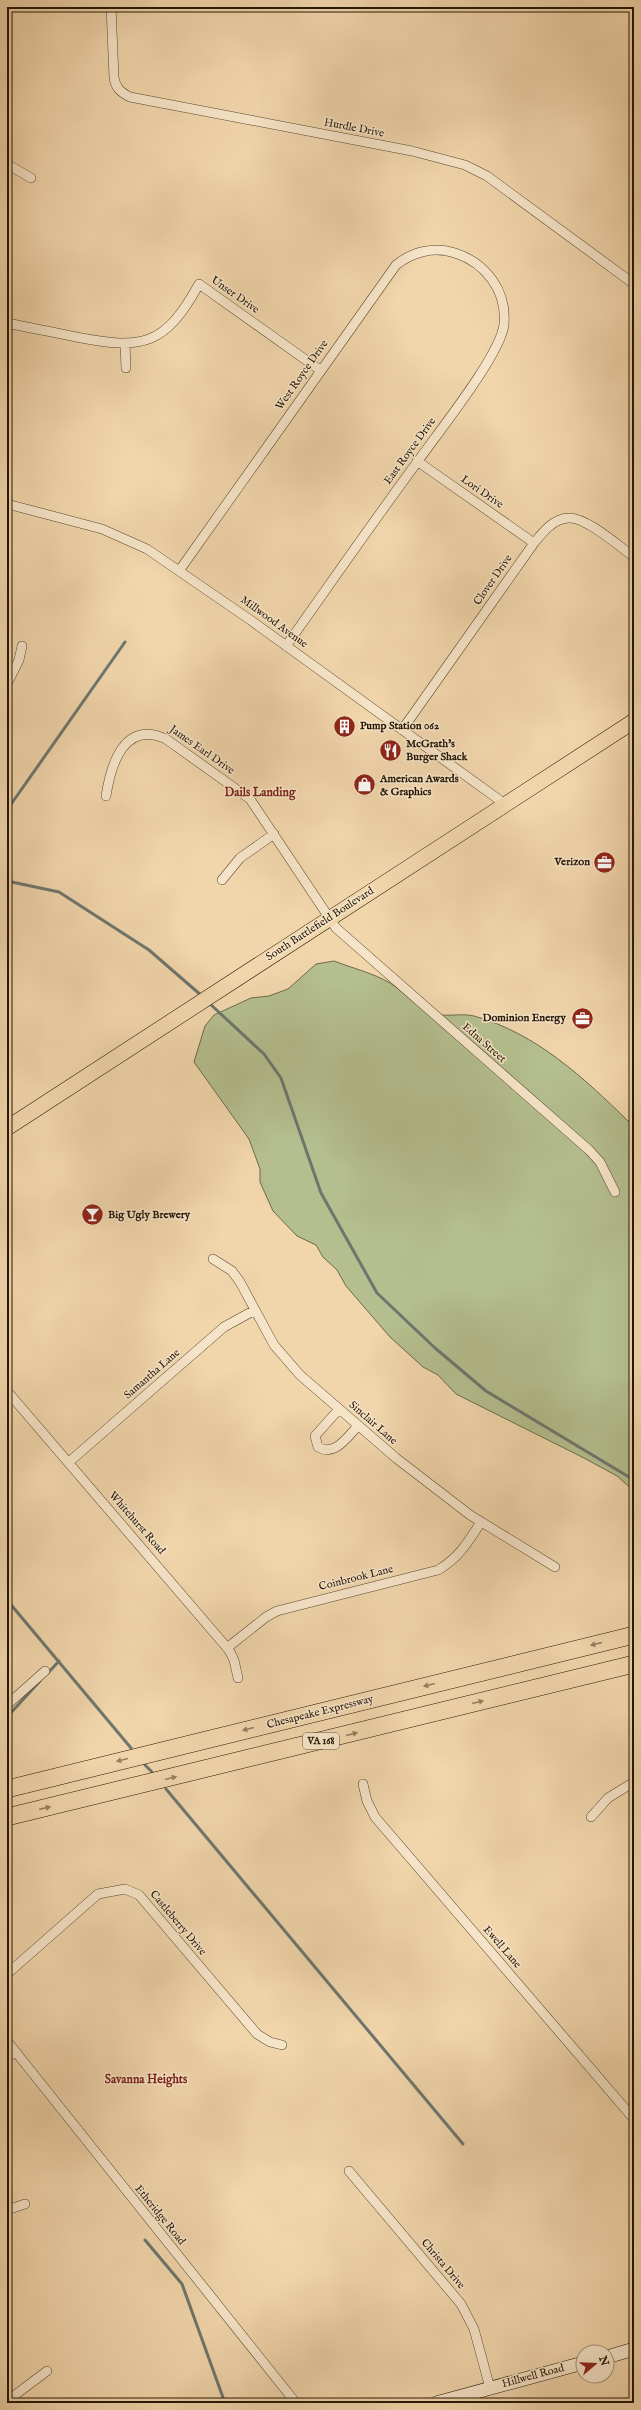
<svg xmlns="http://www.w3.org/2000/svg" width="641" height="2410" font-family="'IM FELL English',serif">
<rect width="100%" height="100%" fill="#f1d5ab"/>
<filter id="stains"><feTurbulence type="fractalNoise" baseFrequency=".005" numOctaves="4"/><feColorMatrix values="0 0 0 0 .2 0 0 0 0 .09 0 0 0 0 .02 0 0 0 .5 -.17"/></filter>
<radialGradient id="worn" r=".72"><stop offset=".6" stop-color="#630" stop-opacity="0"/><stop offset="1" stop-color="#630" stop-opacity=".3"/></radialGradient>
<!-- green -->
<path fill="#b4be8e" stroke="#6c6a4a" d="M 334,961 C 352,968 373,973 390,983 C 406,993 416,1009 435,1014 C 447,1017 462,1013 474,1016 C 536,1033 584,1078 628,1121 L 634,1123 L 634,1491 L 617,1476 L 584,1458 L 456,1394 L 438,1375 L 423,1367 L 390,1337 L 346,1286 L 337,1270 L 323,1257 L 316,1245 L 297,1236 L 273,1211 L 260,1182 L 260,1169 L 249,1139 L 194,1062 L 205,1026 L 214,1015 L 251,998 L 269,996 L 288,989 L 316,964 Z"/>
<g fill="none" stroke-linecap="round" stroke-linejoin="round">
<!-- stream -->
<path stroke="#6e766e" stroke-width="3" d="M 7,810 L 125,642
M 7,881 L 59,892 L 149,950 L 202,996
M 209,1003 L 264,1054 L 281,1078 L 321,1193 L 377,1293 L 435,1348 L 486,1391 L 634,1480
M 7,1600 L 131,1748
M 48,1673 L 59,1661
M 7,1717 L 40,1681
M 145,1765 L 152,1772
M 166,1789 L 463,2144
M 145,2240 L 182,2284 L 225,2403"/>
<defs>
<path id="street" d="M 111,7 L 114,78 C 116,88 120,92 130,97 L 412,151 L 465,165 L 487,176 L 634,284
M 7,164 L 31,178
M 7,323 C 30,328 53,332 76,337 C 143,350 165,346 199,284 L 320,370
M 125,344 L 126,368
M 417,461 L 534,543
M 7,504 L 102,529 L 147,549 L 249,619 L 505,804
M 179,571 L 396,265 C 412,252 434,246 455,253 C 486,263 507,291 504,324 C 502,353 437,434 418,461 C 373,522 330,584 286,646
M 7,684 L 19,660 L 22,646
M 402,730 L 534,543 C 543,532 553,519 568,518 C 585,516 620,547 634,557
M 106,796 C 111,764 124,720 166,739 L 250,799 L 336,928 L 589,1150 L 600,1162 L 615,1192
M 222,880 L 240,858 L 274,834
M 213,1259 L 232,1271 L 240,1282 L 274,1345 L 300,1375 L 396,1458 L 470,1515 L 555,1567
M 7,1391 L 229,1650 L 234,1660 L 238,1678
M 339,1409 L 315,1436 L 318,1447 C 335,1457 347,1437 358,1426
M 69,1462 L 224,1327 L 255,1310
M 227,1648 L 266,1617 L 277,1611 L 438,1570 C 459,1558 468,1542 481,1522
M 7,1705 L 45,1671
M 363,1784 L 367,1801 L 375,1817 L 634,2119
M 591,1817 L 608,1798 L 634,1782
M 7,1974 L 98,1894 L 125,1889 L 139,1895 L 257,2034 L 270,2042 L 282,2045
M 7,2041 L 296,2403
M 7,2056 L 17,2053
M 349,2171 L 461,2304 L 474,2329 L 490,2388
M 7,2210 L 25,2204
M 7,2401 L 47,2371"/>
<path id="secondary" d="M 607,2357 L 634,2349
M 436,2403 L 583,2363"/>
<path id="primary" d="M 7,1128 L 634,721"/>
<path id="highway" d="M 7,1789 L 634,1635
M 7,1817 L 634,1664"/>
</defs>
<!-- street casing -->
<use href="#street" stroke="#57462e" stroke-width="10"/>
<!-- secondary casing -->
<use href="#secondary" stroke="#241605" stroke-width="14"/>
<!-- primary casing -->
<use href="#primary" stroke="#241605" stroke-width="16"/>
<!-- highway casing -->
<use href="#highway" stroke="#241605" stroke-width="18"/>
<!-- street -->
<use href="#street" stroke="#f6e4c8" stroke-width="9"/>
<!-- secondary -->
<use href="#secondary" stroke="#f6e4c8" stroke-width="13"/>
<!-- primary -->
<use href="#primary" stroke="#f1d5ab" stroke-width="15"/>
<!-- highway -->
<use href="#highway" stroke="#f1d5ab" stroke-width="17"/>
</g>
<!-- one-way arrows -->
<defs><path id="oneway-solid" d="M-6-.8H1V-3.2L6.5 0L1 3.2V.8H-6Z"/></defs>
<g fill="#957f60">
<use href="#oneway-solid" transform="translate(596 1644) rotate(166)"/>
<use href="#oneway-solid" transform="translate(429 1685) rotate(166)"/>
<use href="#oneway-solid" transform="translate(478 1702) rotate(-14)"/>
<use href="#oneway-solid" transform="translate(248 1729) rotate(166)"/>
<use href="#oneway-solid" transform="translate(352 1734) rotate(-14)"/>
<use href="#oneway-solid" transform="translate(122 1760) rotate(166)"/>
<use href="#oneway-solid" transform="translate(171 1778) rotate(-14)"/>
<use href="#oneway-solid" transform="translate(45 1808) rotate(-13)"/>
</g>
<!-- icons -->
<defs>
<symbol id="building-disc" viewBox="-11 -11 22 22"><circle r="9.5" fill="#8f2418" stroke="#f6e4c8"/><path d="M-4-6H4V6H1V3H-1V6H-4ZM-2.5-4.3h1.7v1.8h-1.7ZM.8-4.3h1.7v1.8H.8ZM-2.5-1h1.7V.8h-1.7ZM.8-1h1.7V.8H.8Z" fill="#fff"/></symbol>
<symbol id="restaurant-disc" viewBox="-11 -11 22 22"><circle r="9.5" fill="#8f2418" stroke="#f6e4c8"/><path d="M-5-6h1v4h1v-4h1v4h1v-4h1v5L-1.5 .5V6h-2V.5L-5-1ZM5-6V6H3V1.5H1.5Q1.5-4 5-6Z" fill="#fff"/></symbol>
<symbol id="shop-disc" viewBox="-11 -11 22 22"><circle r="9.5" fill="#8f2418" stroke="#f6e4c8"/><path d="M-5-2.5h2.3a2.7 3.5 0 0 1 5.4 0H5L5.5 6h-11ZM-1.5-2.5h3a1.5 2.3 0 0 0-3 0Z" fill="#fff"/></symbol>
<symbol id="office-disc" viewBox="-11 -11 22 22"><circle r="9.5" fill="#8f2418" stroke="#f6e4c8"/><path d="M-6-3h4V-5.5h4V-3h4V5H-6ZM-1-4.5V-3h2v-1.5ZM-6 0V1H6V0Z" fill="#fff"/></symbol>
<symbol id="bar-disc" viewBox="-11 -11 22 22"><circle r="9.5" fill="#8f2418" stroke="#f6e4c8"/><path d="M-6-5H6L.8 .8V4.5H3.5V6h-7V4.5H-.8V.8Z" fill="#fff"/></symbol>
</defs>
<g fill-rule="evenodd">
<use href="#building-disc" x="332" y="714" width="25" height="25"/>
<use href="#restaurant-disc" x="378" y="738" width="25" height="25"/>
<use href="#shop-disc" x="352" y="772" width="25" height="25"/>
<use href="#office-disc" x="592" y="850" width="25" height="25"/>
<use href="#office-disc" x="570" y="1006" width="25" height="25"/>
<use href="#bar-disc" x="80" y="1202" width="25" height="25"/>
</g>
<g text-anchor="middle" dominant-baseline="central" stroke-width="3" stroke-linejoin="round" paint-order="stroke">
<!-- shield labels -->
<rect fill="#f6e4c8" stroke="#635440" stroke-width="1" x="303" y="1733" width="36" height="16" rx="3"/>
<g font-size="10" font-weight="bold" fill="#241605">
<text x="321" y="1741">VA 168</text>
</g>
<!-- street labels -->
<g font-size="11" fill="#241605" stroke="#f6e4c8">
<text transform="translate(354 128) rotate(11)">Hurdle Drive</text>
<text transform="translate(235 295) rotate(35)">Unser Drive</text>
<text transform="translate(302 375) rotate(-55)">West Royce Drive</text>
<text transform="translate(410 451) rotate(-54)">East Royce Drive</text>
<text transform="translate(482 492) rotate(35)">Lori Drive</text>
<text transform="translate(493 580) rotate(-55)">Clover Drive</text>
<text transform="translate(274 622) rotate(36)">Millwood Avenue</text>
<text transform="translate(202 750) rotate(35)">James Earl Drive</text>
<text transform="translate(320 924) rotate(-33)">South Battlefield Boulevard</text>
<text transform="translate(484 1043) rotate(41)">Edna Street</text>
<text transform="translate(152 1374) rotate(-41)">Samantha Lane</text>
<text transform="translate(373 1423) rotate(41)">Sinclair Lane</text>
<text transform="translate(137 1523) rotate(49)">Whitehurst Road</text>
<text transform="translate(356 1578) rotate(-14)">Coinbrook Lane</text>
<text transform="translate(320 1712) rotate(-14)">Chesapeake Expressway</text>
<text transform="translate(178 1923) rotate(50)">Castleberry Drive</text>
<text transform="translate(502 1947) rotate(49)">Ewell Lane</text>
<text transform="translate(160 2215) rotate(51)">Etheridge Road</text>
<text transform="translate(443 2264) rotate(50)">Christa Drive</text>
<text transform="translate(533 2376) rotate(-15)">Hillwell Road</text>
</g>
<!-- poi labels -->
<g font-size="11" font-weight="bold" fill="#241605" stroke="#f6e4c8" text-anchor="start">
<text x="360" y="726">Pump Station 062</text>
<text x="406" y="744">McGrath's<tspan x="406" dy="13">Burger Shack</tspan></text>
<text x="380" y="779">American Awards<tspan x="380" dy="13">&amp; Graphics</tspan></text>
<text x="590" y="862" text-anchor="end">Verizon</text>
<text x="566" y="1018" text-anchor="end">Dominion Energy</text>
<text x="108" y="1215">Big Ugly Brewery</text>
</g>
<!-- neighbourhood labels -->
<g font-size="12" font-weight="bold" fill="#7a1f14" stroke="#f6e4c8">
<text x="260" y="792">Dails Landing</text>
<text x="146" y="2079">Savanna Heights</text>
</g>
</g>
<!-- margin -->
<rect width="641" height="2410" fill="none" stroke="#f1d5ab" stroke-width="24"/>
<rect x="8" y="8" width="625" height="2394" fill="none" stroke="#241605" stroke-width="2"/>
<rect x="12" y="12" width="617" height="2386" fill="none" stroke="#241605"/>
<!-- north arrow -->
<g transform="translate(595 2364) rotate(71)"><circle r="19" fill="#f6e4c8" stroke="#a2927a"/>
<path d="M0-3L7 15L0 10L-7 15Z" fill="#8f2418"/>
<text y="-6" font-size="11" font-weight="bold" text-anchor="middle" fill="#241605">N</text>
</g>
<rect width="100%" height="100%" filter="url(#stains)"/>
<rect width="100%" height="100%" fill="url(#worn)"/>
</svg>
